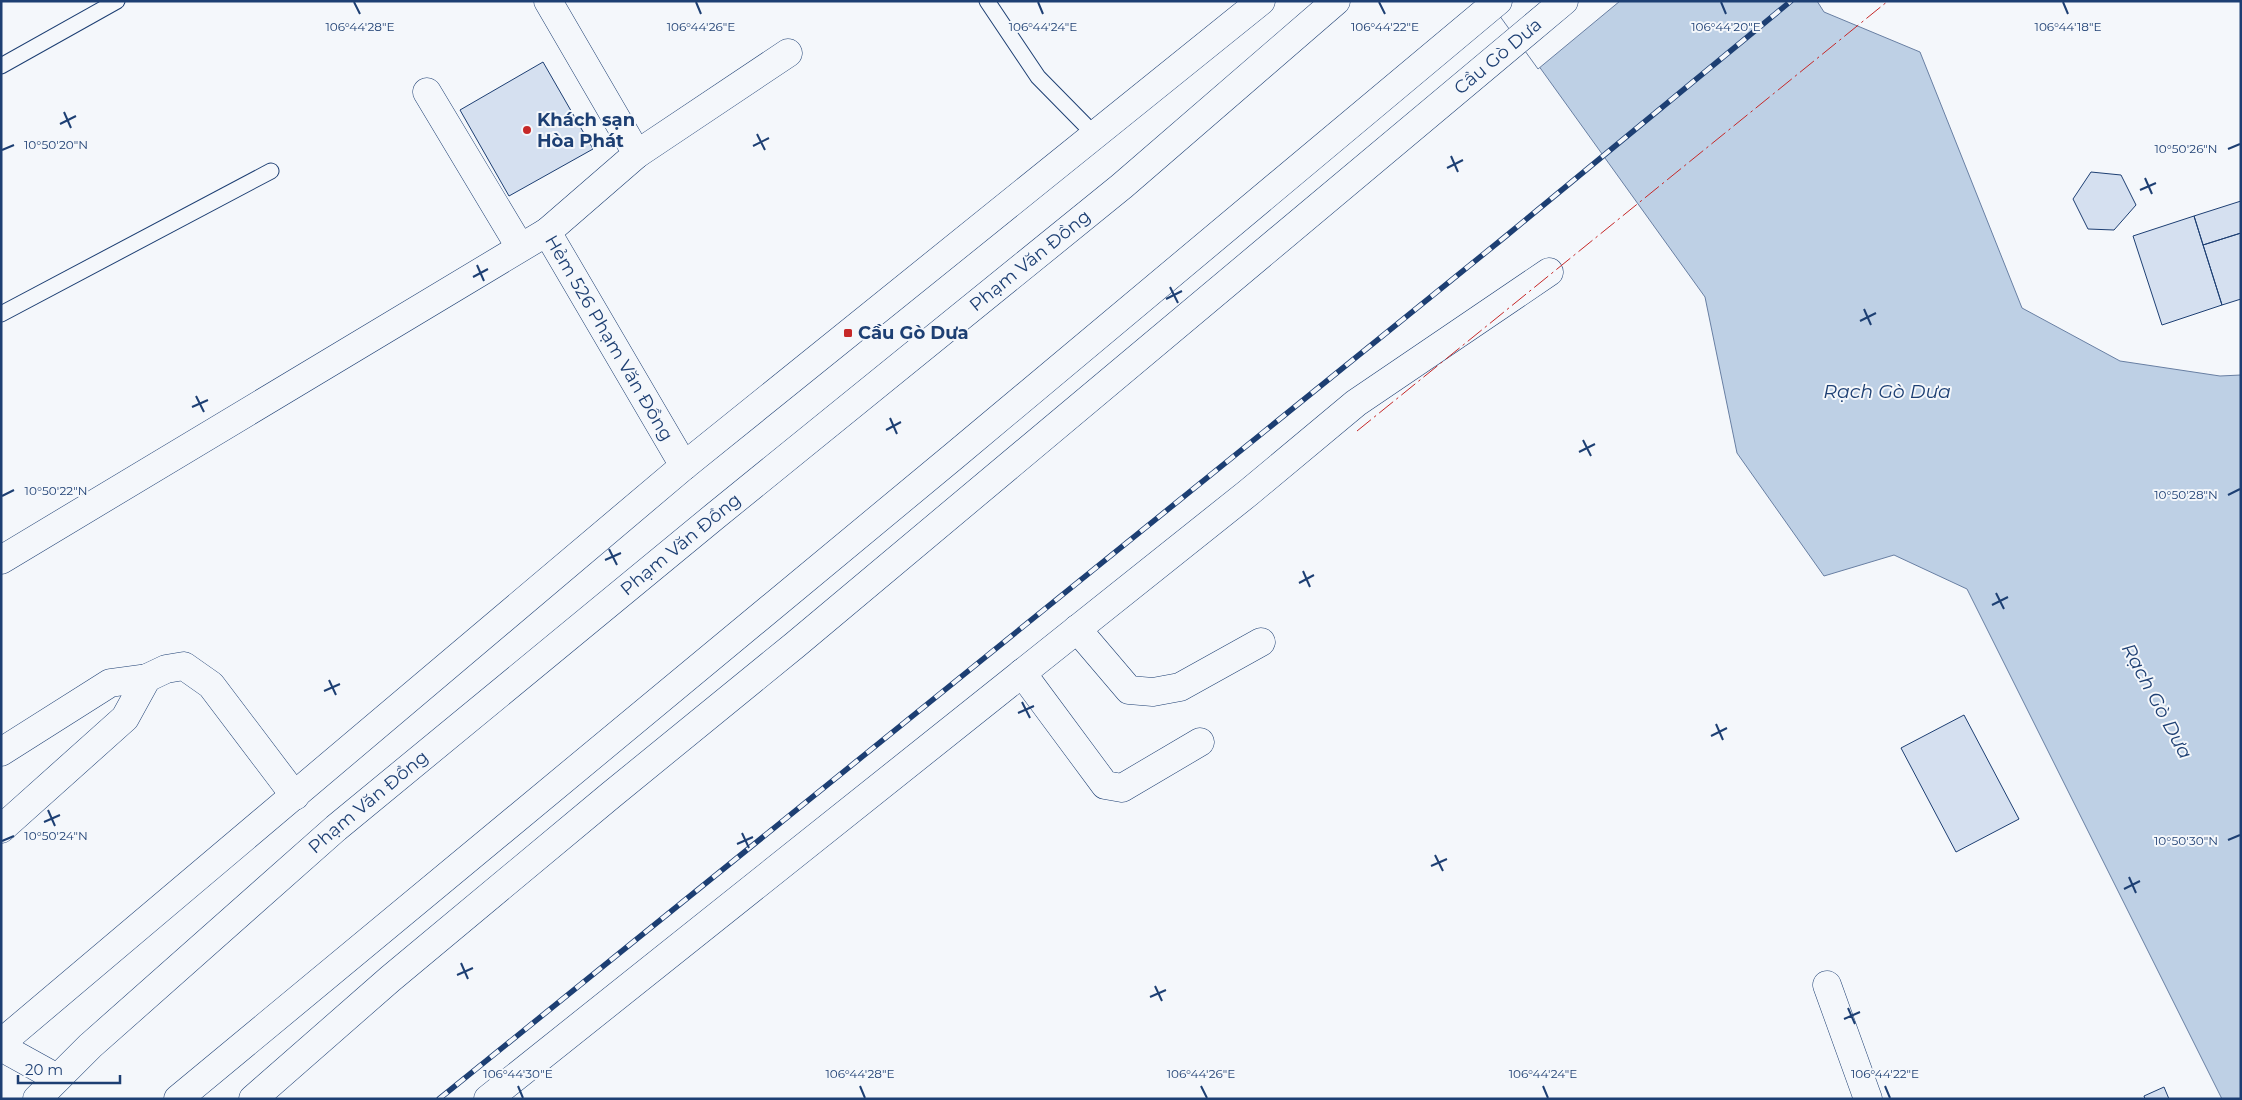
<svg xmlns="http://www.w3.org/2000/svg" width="2242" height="1100" font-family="Montserrat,sans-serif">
<rect width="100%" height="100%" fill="#f4f7fb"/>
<!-- water -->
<path fill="#bed0e5" stroke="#687fa3" d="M 1492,1 L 1817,1 L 1824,12 L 1920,52 L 2022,308 L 2120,361 L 2220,376 L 2241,375 L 2241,1099 L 2222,1099 L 1967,589 L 1894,555 L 1824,576 L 1737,453 L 1705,297 Z"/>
<!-- pier -->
<path fill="#f4f7fb" stroke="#687fa3" d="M 1489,1 L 1620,1 L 1538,69 Z"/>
<!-- building -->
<path fill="#d5e0f0" stroke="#1d3f73" d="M 543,62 L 593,149 L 509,196 L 460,110 Z
M 2091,172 L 2121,175 L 2136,205 L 2114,230 L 2088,229 L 2073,199 Z
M 2241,201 L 2241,233 L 2203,245 L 2194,216 Z
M 2194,216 L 2222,305 L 2162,325 L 2133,236 Z
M 2241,233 L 2241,299 L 2222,305 L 2203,245 Z
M 1964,715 L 2019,819 L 1956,852 L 1901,748 Z
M 2164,1087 L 2169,1099 L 2145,1099 L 2144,1096 Z"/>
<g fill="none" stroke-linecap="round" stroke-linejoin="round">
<defs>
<path id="lane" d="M 987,1 L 1038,77 L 1096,136
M 1,66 L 117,1
M 1,314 L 271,171"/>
<g id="street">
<path id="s1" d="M 548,1 L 637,154 L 547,232 L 684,466"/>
<path d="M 427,92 L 520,247"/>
<path d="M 637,154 L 788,53"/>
<path d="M 1,560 L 547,232"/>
<path d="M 1077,629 L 1129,690 L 1153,692 L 1180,687 L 1261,642"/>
<path d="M 1022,673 L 1105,785 L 1122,788 L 1200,742"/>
<path d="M 1,752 L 110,683 L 147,678 L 166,669 L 184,666 L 211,685 L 295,796"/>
<path d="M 1,829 L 125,718 L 147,678"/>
<path d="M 1827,985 L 1868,1099"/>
<path d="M 488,1099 L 1248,493 L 1356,403 L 1549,272"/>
</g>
<g id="primary">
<path d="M 1,1043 L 684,466 L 1261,1"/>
<path d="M 1,1047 L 57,1078"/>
<path id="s2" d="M 253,1099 L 390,979 L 611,795 L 795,645 L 1564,1"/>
</g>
<g id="highway">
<path id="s3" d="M 37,1099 L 90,1046 L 336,828 L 715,516 L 1122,186 L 1336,1"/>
<path d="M 178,1099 L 954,456 L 1498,1"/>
</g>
</defs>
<!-- lane casing -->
<use href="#lane" stroke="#1d3f73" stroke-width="17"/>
<!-- street casing -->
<use href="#street" stroke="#1d3f73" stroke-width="29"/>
<!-- primary casing -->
<use href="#primary" stroke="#1d3f73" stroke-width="29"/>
<!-- highway casing -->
<use href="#highway" stroke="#1d3f73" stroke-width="29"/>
<!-- lane -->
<use href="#lane" stroke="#f4f7fb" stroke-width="15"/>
<!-- street -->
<use href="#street" stroke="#f4f7fb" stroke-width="28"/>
<!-- primary -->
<use href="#primary" stroke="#f4f7fb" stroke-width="28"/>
<!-- highway -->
<use href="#highway" stroke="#f4f7fb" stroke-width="28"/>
<defs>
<path id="rail" d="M 439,1099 L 1506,236 L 1791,1"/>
</defs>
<!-- rail casing -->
<use href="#rail" stroke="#1d3f73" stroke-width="5.5"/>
<!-- rail -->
<use href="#rail" stroke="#f4f7fb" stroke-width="4" stroke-dasharray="11" stroke-linecap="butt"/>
<!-- power -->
<path stroke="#c62828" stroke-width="1" stroke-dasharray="18 4 2.5 4" stroke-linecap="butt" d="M 1357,431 L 1888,1"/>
</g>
<!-- ticks -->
<path fill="none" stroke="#1d3f73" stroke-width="2" d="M 354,2 L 360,14M 696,2 L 701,14M 1038,2 L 1043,14M 1379,2 L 1385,14M 1721,2 L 1726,14M 2063,2 L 2068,14M 64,112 L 71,128M 60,124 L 76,116M 757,134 L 765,150M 753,146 L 769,138M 2228,149 L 2240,144M 2,150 L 14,145M 1451,156 L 1458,172M 1447,168 L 1463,160M 2145,178 L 2152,194M 2140,190 L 2156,183M 477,265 L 484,281M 473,277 L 488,269M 1170,287 L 1178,303M 1166,299 L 1182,291M 1864,309 L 1871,325M 1860,321 L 1876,313M 196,396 L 204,412M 192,407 L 208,400M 890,418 L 897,434M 886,430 L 901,422M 1583,440 L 1591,456M 1579,452 L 1595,444M 2228,495 L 2240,489M 2,496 L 14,490M 609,549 L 617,565M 605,560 L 621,553M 1303,571 L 1310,587M 1299,583 L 1314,575M 1996,593 L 2004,609M 1992,605 L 2008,597M 329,680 L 336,695M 324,691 L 340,684M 1022,702 L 1030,718M 1018,713 L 1034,706M 1716,724 L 1723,740M 1711,736 L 1727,728M 48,810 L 55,826M 44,822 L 60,815M 742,833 L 749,848M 2228,840 L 2240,835M 2,841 L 14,836M 737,844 L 753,837M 1435,855 L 1443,871M 1431,866 L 1447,859M 2129,877 L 2136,893M 2124,889 L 2140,881M 461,963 L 468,979M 457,975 L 473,968M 1155,986 L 1162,1001M 1150,997 L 1166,990M 1848,1008 L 1855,1024M 1844,1019 L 1860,1012M 518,1086 L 523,1098M 860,1086 L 865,1098M 1201,1086 L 1207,1098M 1543,1086 L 1548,1098M 1885,1086 L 1890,1098"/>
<!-- markers -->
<g fill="#c62828" stroke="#f4f7fb" stroke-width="2">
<circle cx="527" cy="130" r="5"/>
<rect x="843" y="328" width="10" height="10" rx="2.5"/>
</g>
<g text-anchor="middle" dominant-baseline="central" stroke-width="4" stroke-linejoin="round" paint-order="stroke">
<!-- street labels -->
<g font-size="18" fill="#1d3f73" stroke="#f4f7fb">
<text stroke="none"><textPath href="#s2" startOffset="1624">Cầu Gò Dưa</textPath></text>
<text stroke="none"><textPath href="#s3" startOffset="1300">Phạm Văn Đồng</textPath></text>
<text stroke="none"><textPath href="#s1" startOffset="419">Hẻm 526 Phạm Văn Đồng</textPath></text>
<text stroke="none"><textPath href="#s3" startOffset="850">Phạm Văn Đồng</textPath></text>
<text stroke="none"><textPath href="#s3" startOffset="445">Phạm Văn Đồng</textPath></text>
</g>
<!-- poi labels -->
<g font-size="18" font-weight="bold" fill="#1d3f73" stroke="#f4f7fb" text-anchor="start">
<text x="537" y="120">Khách sạn<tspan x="537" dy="21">Hòa Phát</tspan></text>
<text x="858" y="333">Cầu Gò Dưa</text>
</g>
<!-- water labels -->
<g font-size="19" font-style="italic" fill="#1d3f73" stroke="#f4f7fb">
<text x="1887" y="391">Rạch Gò Dưa</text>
<text transform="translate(2157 701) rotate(62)">Rạch Gò Dưa</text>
</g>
</g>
<g font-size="12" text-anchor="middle" fill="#1d3f73" stroke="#f4f7fb" stroke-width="4" stroke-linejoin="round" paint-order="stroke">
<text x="360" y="31">106°44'28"E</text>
<text x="701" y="31">106°44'26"E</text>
<text x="1043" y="31">106°44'24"E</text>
<text x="1385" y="31">106°44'22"E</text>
<text x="1726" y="31">106°44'20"E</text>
<text x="2068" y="31">106°44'18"E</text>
<text x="56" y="149">10°50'20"N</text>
<text x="2186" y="153">10°50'26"N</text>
<text x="56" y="495">10°50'22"N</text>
<text x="2186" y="499">10°50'28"N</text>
<text x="56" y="840">10°50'24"N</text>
<text x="2186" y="845">10°50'30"N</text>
<text x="1201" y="1078">106°44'26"E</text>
<text x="1543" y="1078">106°44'24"E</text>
<text x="518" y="1078">106°44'30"E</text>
<text x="860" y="1078">106°44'28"E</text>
<text x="1885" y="1078">106°44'22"E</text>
</g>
<!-- border -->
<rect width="2242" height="1100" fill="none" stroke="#1d3f73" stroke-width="5"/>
<!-- scale -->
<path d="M18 1075v8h102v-8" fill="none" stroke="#1d3f73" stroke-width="2.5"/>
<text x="25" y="1075" font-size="15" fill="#1d3f73" stroke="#f4f7fb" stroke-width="4" paint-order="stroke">20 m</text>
</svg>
